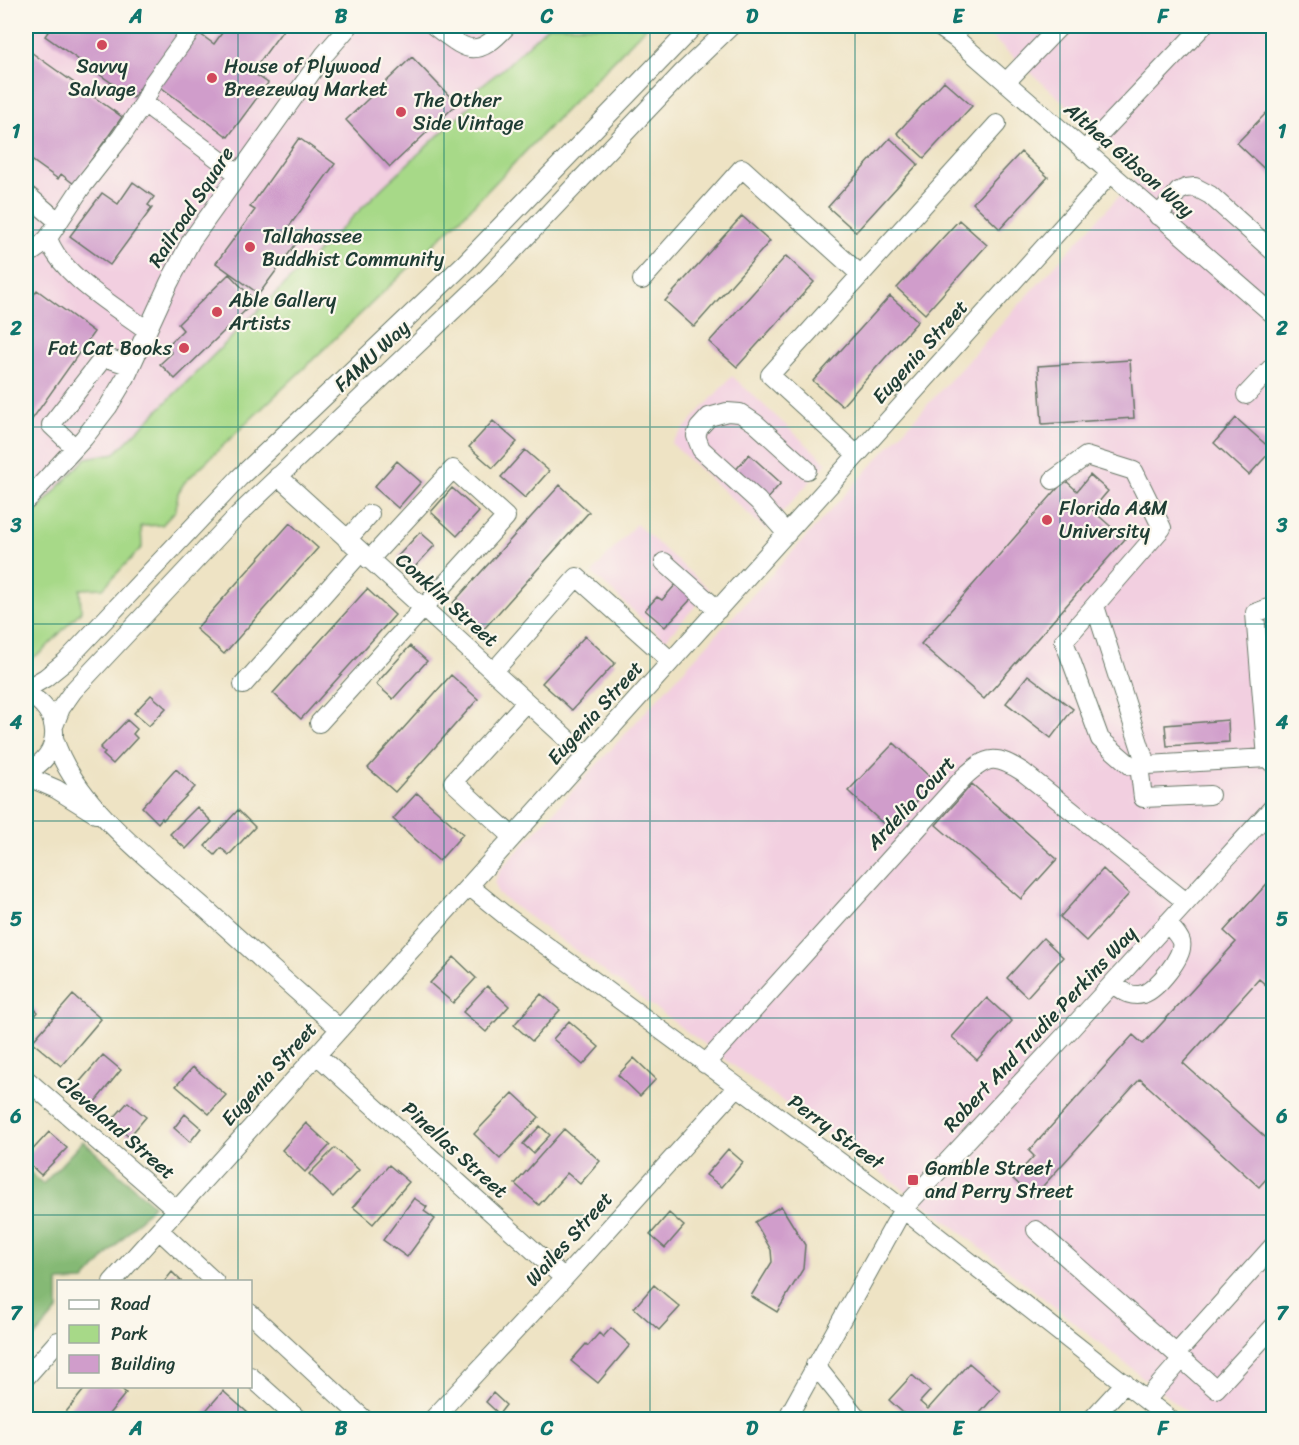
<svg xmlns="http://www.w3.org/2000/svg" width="1299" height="1445" font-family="Sriracha,sans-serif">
<rect width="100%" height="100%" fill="#fbf7ec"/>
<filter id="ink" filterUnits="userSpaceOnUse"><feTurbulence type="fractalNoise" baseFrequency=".0167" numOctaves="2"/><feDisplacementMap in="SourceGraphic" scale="12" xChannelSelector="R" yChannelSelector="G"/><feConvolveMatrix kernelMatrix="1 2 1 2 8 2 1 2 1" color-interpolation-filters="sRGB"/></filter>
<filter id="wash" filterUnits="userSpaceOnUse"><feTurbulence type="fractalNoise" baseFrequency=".008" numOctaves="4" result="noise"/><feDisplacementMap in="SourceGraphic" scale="24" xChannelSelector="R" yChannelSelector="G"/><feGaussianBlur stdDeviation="1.35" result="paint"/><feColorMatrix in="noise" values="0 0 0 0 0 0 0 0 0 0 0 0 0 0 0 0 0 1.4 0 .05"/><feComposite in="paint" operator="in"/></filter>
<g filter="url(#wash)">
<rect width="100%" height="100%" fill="#eee3c4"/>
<!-- built -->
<path fill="#f2cfe0" d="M 26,26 L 547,26 L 503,69 L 469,94 L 476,101 L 385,185 L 115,453 L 86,458 L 26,522 Z
M 979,26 L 1273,26 L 1273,1419 L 1195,1419 L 939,1215 L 498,894 L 495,882 L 501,869 L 1141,172 Z
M 732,376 L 827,463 L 766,530 L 671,443 Z
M 636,524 L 710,590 L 665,640 L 592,573 Z"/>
<!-- green -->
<path fill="#a7d988" stroke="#638b5e" stroke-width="1.5" d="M 548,26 L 647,26 L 466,213 L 184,483 L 178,493 L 176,510 L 162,525 L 141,526 L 142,547 L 103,588 L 80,589 L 81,611 L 42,652 L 26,662 L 26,522 L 86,458 L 115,453 L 385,185 L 475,101 L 469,95 L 504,68 Z"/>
<!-- forest -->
<path fill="#85b974" stroke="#527b54" stroke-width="1.5" d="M 83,1141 L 153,1205 L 84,1281 L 58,1282 L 58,1310 L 26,1347 L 26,1169 L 43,1184 Z"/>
<g id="blocks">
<!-- building -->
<path fill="#d09dcb" d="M 52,26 L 184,26 L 133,98 L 45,36 Z
M 227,26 L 277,26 L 283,30 L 252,72 L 268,83 L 228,137 L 158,85 L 197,32 L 214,44 Z
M 28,50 L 122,117 L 74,184 L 61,174 L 58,179 L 26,156 L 26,53 Z
M 412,57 L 457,104 L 390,167 L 346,120 Z
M 944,81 L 972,106 L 924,158 L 897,133 Z
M 1274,105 L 1274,178 L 1237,143 Z
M 299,138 L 335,164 L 285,232 L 298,241 L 259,294 L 216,263 L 255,210 L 250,207 Z
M 890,138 L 918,164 L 856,232 L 828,207 Z
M 1021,152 L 1048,177 L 1000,229 L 973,203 Z
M 133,182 L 154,197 L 148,205 L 152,208 L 110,265 L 70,236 L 102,193 L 118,204 Z
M 742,216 L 770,241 L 694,327 L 665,301 Z
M 959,220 L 987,245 L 925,314 L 897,288 Z
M 786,256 L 814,282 L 737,367 L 709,342 Z
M 229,274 L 255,301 L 175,379 L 160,364 L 172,353 L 166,347 L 183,330 L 178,324 Z
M 37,290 L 94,332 L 26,428 L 26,306 Z
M 890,296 L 918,321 L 842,406 L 813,381 Z
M 1130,360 L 1134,418 L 1042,424 L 1038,366 Z
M 1236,418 L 1272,450 L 1249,475 L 1214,443 Z
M 493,421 L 517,442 L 493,468 L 469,447 Z
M 525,450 L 549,471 L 525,498 L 501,477 Z
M 749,454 L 781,483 L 766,500 L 734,472 Z
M 397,461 L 421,482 L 398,508 L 374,487 Z
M 1090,475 L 1108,491 L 1092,510 L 1125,539 L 984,699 L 921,644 L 1065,480 L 1077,491 Z
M 560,485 L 589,512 L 483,630 L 453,603 Z
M 452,488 L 479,512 L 457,536 L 431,512 Z
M 290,523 L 318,548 L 224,654 L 196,629 Z
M 420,532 L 435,545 L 413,569 L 398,556 Z
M 677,583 L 693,597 L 665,627 L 645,610 L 657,597 L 662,600 Z
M 367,589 L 395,615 L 301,719 L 273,693 Z
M 585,636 L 615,663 L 572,710 L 542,683 Z
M 410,646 L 427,661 L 393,699 L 376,684 Z
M 451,675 L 478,699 L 395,792 L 368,768 Z
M 1028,675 L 1073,709 L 1051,738 L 1006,703 Z
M 151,695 L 166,708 L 149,726 L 134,713 Z
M 127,720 L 137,729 L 133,734 L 137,738 L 113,764 L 103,755 L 105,753 L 100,748 Z
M 1228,720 L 1229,742 L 1167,746 L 1165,725 Z
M 894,743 L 935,782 L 890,830 L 848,791 Z
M 176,769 L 195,787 L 163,820 L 162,818 L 158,823 L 142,807 Z
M 972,784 L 1057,859 L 1021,899 L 936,825 Z
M 417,793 L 463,834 L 439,861 L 393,819 Z
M 197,807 L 212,822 L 186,849 L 170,834 Z
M 238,810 L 255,827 L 229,855 L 221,848 L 215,855 L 205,846 Z
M 1103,869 L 1129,894 L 1086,941 L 1060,917 Z
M 1274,876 L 1274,932 L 1270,937 L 1274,940 L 1274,992 L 1259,979 L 1183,1063 L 1274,1145 L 1274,1170 L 1259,1187 L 1140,1079 L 1033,1197 L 1013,1179 L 1034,1156 L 1029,1151 L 1133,1035 L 1143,1044 L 1236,942 L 1224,931 Z
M 1043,938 L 1063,957 L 1027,997 L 1007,978 Z
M 454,957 L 476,978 L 453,1003 L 430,983 Z
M 487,986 L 509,1006 L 486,1032 L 463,1012 Z
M 541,994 L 560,1010 L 532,1041 L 514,1025 Z
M 73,995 L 101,1019 L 61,1066 L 32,1042 Z
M 987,998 L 1012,1021 L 977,1060 L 952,1037 Z
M 26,1001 L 38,1012 L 26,1027 Z
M 569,1021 L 599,1047 L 583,1065 L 553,1039 Z
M 103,1055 L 121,1070 L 89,1109 L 70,1093 Z
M 634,1058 L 656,1079 L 640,1096 L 618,1075 Z
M 193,1067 L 226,1095 L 209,1114 L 176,1086 Z
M 513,1093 L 539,1117 L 500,1159 L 474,1134 Z
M 128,1102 L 146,1117 L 129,1137 L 111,1121 Z
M 185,1114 L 201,1128 L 190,1142 L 174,1128 Z
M 306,1123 L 330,1145 L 305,1172 L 282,1150 Z
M 540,1126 L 550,1135 L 533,1153 L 523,1144 Z
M 564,1129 L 600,1161 L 580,1184 L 567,1173 L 539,1205 L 515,1184 Z
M 49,1132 L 67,1148 L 41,1175 L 26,1161 L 26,1157 Z
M 335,1148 L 359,1170 L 333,1197 L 309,1174 Z
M 728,1149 L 743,1162 L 722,1187 L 706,1175 Z
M 389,1165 L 409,1182 L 373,1224 L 353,1207 Z
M 414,1198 L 427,1207 L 424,1211 L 435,1219 L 407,1257 L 383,1240 Z
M 781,1206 L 805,1245 L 803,1269 L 777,1312 L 751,1296 L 772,1262 L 771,1250 L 755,1222 Z
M 669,1213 L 684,1226 L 665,1248 L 650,1235 Z
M 172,1272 L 182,1282 L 164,1282 Z
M 654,1285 L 680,1307 L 659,1330 L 634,1308 Z
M 611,1328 L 630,1345 L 598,1383 L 571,1361 L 586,1344 L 588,1346 L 599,1333 L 603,1337 Z
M 969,1363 L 1000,1390 L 974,1420 L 911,1420 L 889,1400 L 912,1375 L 930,1391 L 920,1402 L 928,1409 Z
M 87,1386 L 119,1386 L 126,1393 L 104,1420 L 75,1420 L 66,1412 Z
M 223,1391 L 256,1420 L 207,1420 L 202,1415 Z
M 493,1393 L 506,1405 L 499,1414 L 486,1402 Z"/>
</g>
</g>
<g filter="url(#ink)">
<use href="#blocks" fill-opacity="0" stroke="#677766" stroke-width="1.5"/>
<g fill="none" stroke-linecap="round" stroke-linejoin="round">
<defs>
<path id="minor" d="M 434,26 C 467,50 475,61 507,26
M 938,26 L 955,38 L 1274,315
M 1006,82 L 1060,26
M 144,103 L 238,174
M 1084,151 L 1203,26
M 26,194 L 59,222
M 1158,216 L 1179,191 L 1186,188 L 1195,187 L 1210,195 L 1274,252
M 48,238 C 60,275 116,307 147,330
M 26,256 L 39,247 L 48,238 L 81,188 L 121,137 L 144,103 L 153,83 L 194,26
M 642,280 L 742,168 L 861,275
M 1246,395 L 1274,365
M 75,448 L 51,425 L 104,357 L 131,366
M 857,455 L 770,375 L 997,124
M 278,476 L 586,756
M 1053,480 L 1086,456 L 1134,471 L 1162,528 L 1064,641 L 1100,739 L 1131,766 L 1267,758
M 26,501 L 84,438 L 108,407 L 126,377 L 169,283 L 191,241 L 324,55 L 349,26
M 787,534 L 758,501 L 701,449 L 696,436 L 699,428 L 709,417 L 727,412 L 740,413 L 755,423 L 807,470
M 347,540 L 370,514
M 664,562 L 718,610
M 1095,606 L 1146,765
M 1274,606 L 1255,613 L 1267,758 L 1274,765
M 493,672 L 577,577 L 671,661
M 243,685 L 361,552
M 26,689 L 45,678 L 66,661 L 239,478 L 465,263 L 694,26
M 26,694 C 63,709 64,757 26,771
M 319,723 L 506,517 L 453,469 L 369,560
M 54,726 L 61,708 L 73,691 L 238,515 L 488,277 L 683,72 L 731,26
M 54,738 C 74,805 156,865 207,910 C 251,950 295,990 340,1029
M 1139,765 L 1143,798 L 1210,795
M 26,776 L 56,789 L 96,814
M 513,837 L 453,782 L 526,702
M 469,886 L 506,916 L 890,1199 L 1171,1420
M 1112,984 C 1122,990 1130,998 1143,994 C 1156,990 1185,956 1181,942 C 1179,935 1172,929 1167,923
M 317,1055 L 564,1278
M 705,1064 L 964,777 C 988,755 996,755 1023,772 L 1186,902
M 26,1079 L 177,1210
M 159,1230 L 215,1282
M 1036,1230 L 1216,1389 L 1274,1326
M 112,1282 L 1110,174
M 250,1313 L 365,1420
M 1176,1354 L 1274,1245
M 815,1365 L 859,1420
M 250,1376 L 299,1420
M 26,1377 L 58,1341
M 1146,1400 L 1182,1359
M 432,1420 L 557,1286 L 737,1087
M 786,1420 L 903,1209 L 1070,1030 L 1274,806
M 1091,1420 L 1125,1383"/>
</defs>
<!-- minor casing -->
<use href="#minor" stroke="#677766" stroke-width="20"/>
<!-- minor -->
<use href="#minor" stroke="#fff" stroke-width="18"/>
</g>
</g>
<!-- grid -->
<path fill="none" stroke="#0f766e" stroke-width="1.5" stroke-opacity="0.55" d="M 238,26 L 238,1282M 444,26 L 444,1420M 650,26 L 650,1420M 855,26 L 855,1420M 1060,26 L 1060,1420M 26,230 L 1274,230M 26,427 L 1274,427M 26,624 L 1274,624M 26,821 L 1274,821M 26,1018 L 1274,1018M 26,1215 L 1274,1215M 238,1386 L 238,1420"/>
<!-- markers -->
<g fill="#d1495b" stroke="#fbf7ec" stroke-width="2">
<circle cx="102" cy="45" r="6"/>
<circle cx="212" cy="78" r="6"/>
<circle cx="401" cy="112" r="6"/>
<circle cx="250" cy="247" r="6"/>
<circle cx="217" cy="312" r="6"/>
<circle cx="184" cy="348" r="6"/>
<circle cx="1047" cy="520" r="6"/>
<rect x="907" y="1174" width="12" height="12" rx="3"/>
</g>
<g text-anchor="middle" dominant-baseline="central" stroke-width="4.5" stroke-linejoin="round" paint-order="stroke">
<!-- poi labels -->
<g font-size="20" fill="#1f3d34" stroke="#fbf7ec" text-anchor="start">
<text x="102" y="66" text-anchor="middle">Savvy<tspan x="102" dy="23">Salvage</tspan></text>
<text x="224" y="66">House of Plywood<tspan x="224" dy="23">Breezeway Market</tspan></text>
<text x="413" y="100">The Other<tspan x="413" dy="23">Side Vintage</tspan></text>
<text x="262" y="236">Tallahassee<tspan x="262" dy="23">Buddhist Community</tspan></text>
<text x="229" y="300">Able Gallery<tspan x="229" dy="23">Artists</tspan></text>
<text x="172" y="348" text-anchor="end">Fat Cat Books</text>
<text x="1059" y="508">Florida A&amp;M<tspan x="1059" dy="23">University</tspan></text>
<text x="925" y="1168">Gamble Street<tspan x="925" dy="23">and Perry Street</tspan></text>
</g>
<!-- street labels -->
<g font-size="20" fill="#1f3d34" stroke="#fbf7ec">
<text transform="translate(1129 160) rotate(41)">Althea Gibson Way</text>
<text transform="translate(191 207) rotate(-57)">Railroad Square</text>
<text transform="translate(920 352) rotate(-48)">Eugenia Street</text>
<text transform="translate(372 356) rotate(-43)">FAMU Way</text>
<text transform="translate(447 600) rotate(42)">Conklin Street</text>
<text transform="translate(595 713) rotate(-48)">Eugenia Street</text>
<text transform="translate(911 803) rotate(-47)">Ardelia Court</text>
<text transform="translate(1040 1029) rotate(-47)">Robert And Trudie Perkins Way</text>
<text transform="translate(269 1074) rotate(-48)">Eugenia Street</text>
<text transform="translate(116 1127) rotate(41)">Cleveland Street</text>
<text transform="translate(836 1132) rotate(36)">Perry Street</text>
<text transform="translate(455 1150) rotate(42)">Pinellas Street</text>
<text transform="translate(569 1239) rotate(-48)">Wailes Street</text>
</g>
</g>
<!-- margin -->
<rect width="1299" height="1445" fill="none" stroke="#fbf7ec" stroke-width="66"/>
<!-- legend -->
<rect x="57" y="1280" width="195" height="108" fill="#fbf7ec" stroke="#a3ada2" stroke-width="1.5"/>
<rect x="69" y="1300" width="30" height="9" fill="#ffffff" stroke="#a3ada2" stroke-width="1.5"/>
<text x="111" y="1310" font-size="18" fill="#1f3d34">Road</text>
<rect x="69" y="1325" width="30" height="18" fill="#a7d988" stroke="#a3ada2" stroke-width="1.5"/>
<text x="111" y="1340" font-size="18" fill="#1f3d34">Park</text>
<rect x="69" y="1355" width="30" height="18" fill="#d09dcb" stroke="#a3ada2" stroke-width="1.5"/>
<text x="111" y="1370" font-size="18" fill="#1f3d34">Building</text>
<rect x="33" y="33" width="1233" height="1379" fill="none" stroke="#0f766e" stroke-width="2"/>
<g font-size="20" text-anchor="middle" font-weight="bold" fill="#0f766e">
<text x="136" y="23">A</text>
<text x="341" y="23">B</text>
<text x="547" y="23">C</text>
<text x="752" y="23">D</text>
<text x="958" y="23">E</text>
<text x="1163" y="23">F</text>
<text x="16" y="138">1</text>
<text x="1282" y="138">1</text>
<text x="16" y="335">2</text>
<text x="1282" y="335">2</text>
<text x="16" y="532">3</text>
<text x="1282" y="532">3</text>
<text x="16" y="729">4</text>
<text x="1282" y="729">4</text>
<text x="16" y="926">5</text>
<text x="1282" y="926">5</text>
<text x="16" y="1123">6</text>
<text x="1282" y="1123">6</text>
<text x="16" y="1320">7</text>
<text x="1282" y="1320">7</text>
<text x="136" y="1435">A</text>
<text x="341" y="1435">B</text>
<text x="547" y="1435">C</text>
<text x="752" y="1435">D</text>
<text x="958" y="1435">E</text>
<text x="1163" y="1435">F</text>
</g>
</svg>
